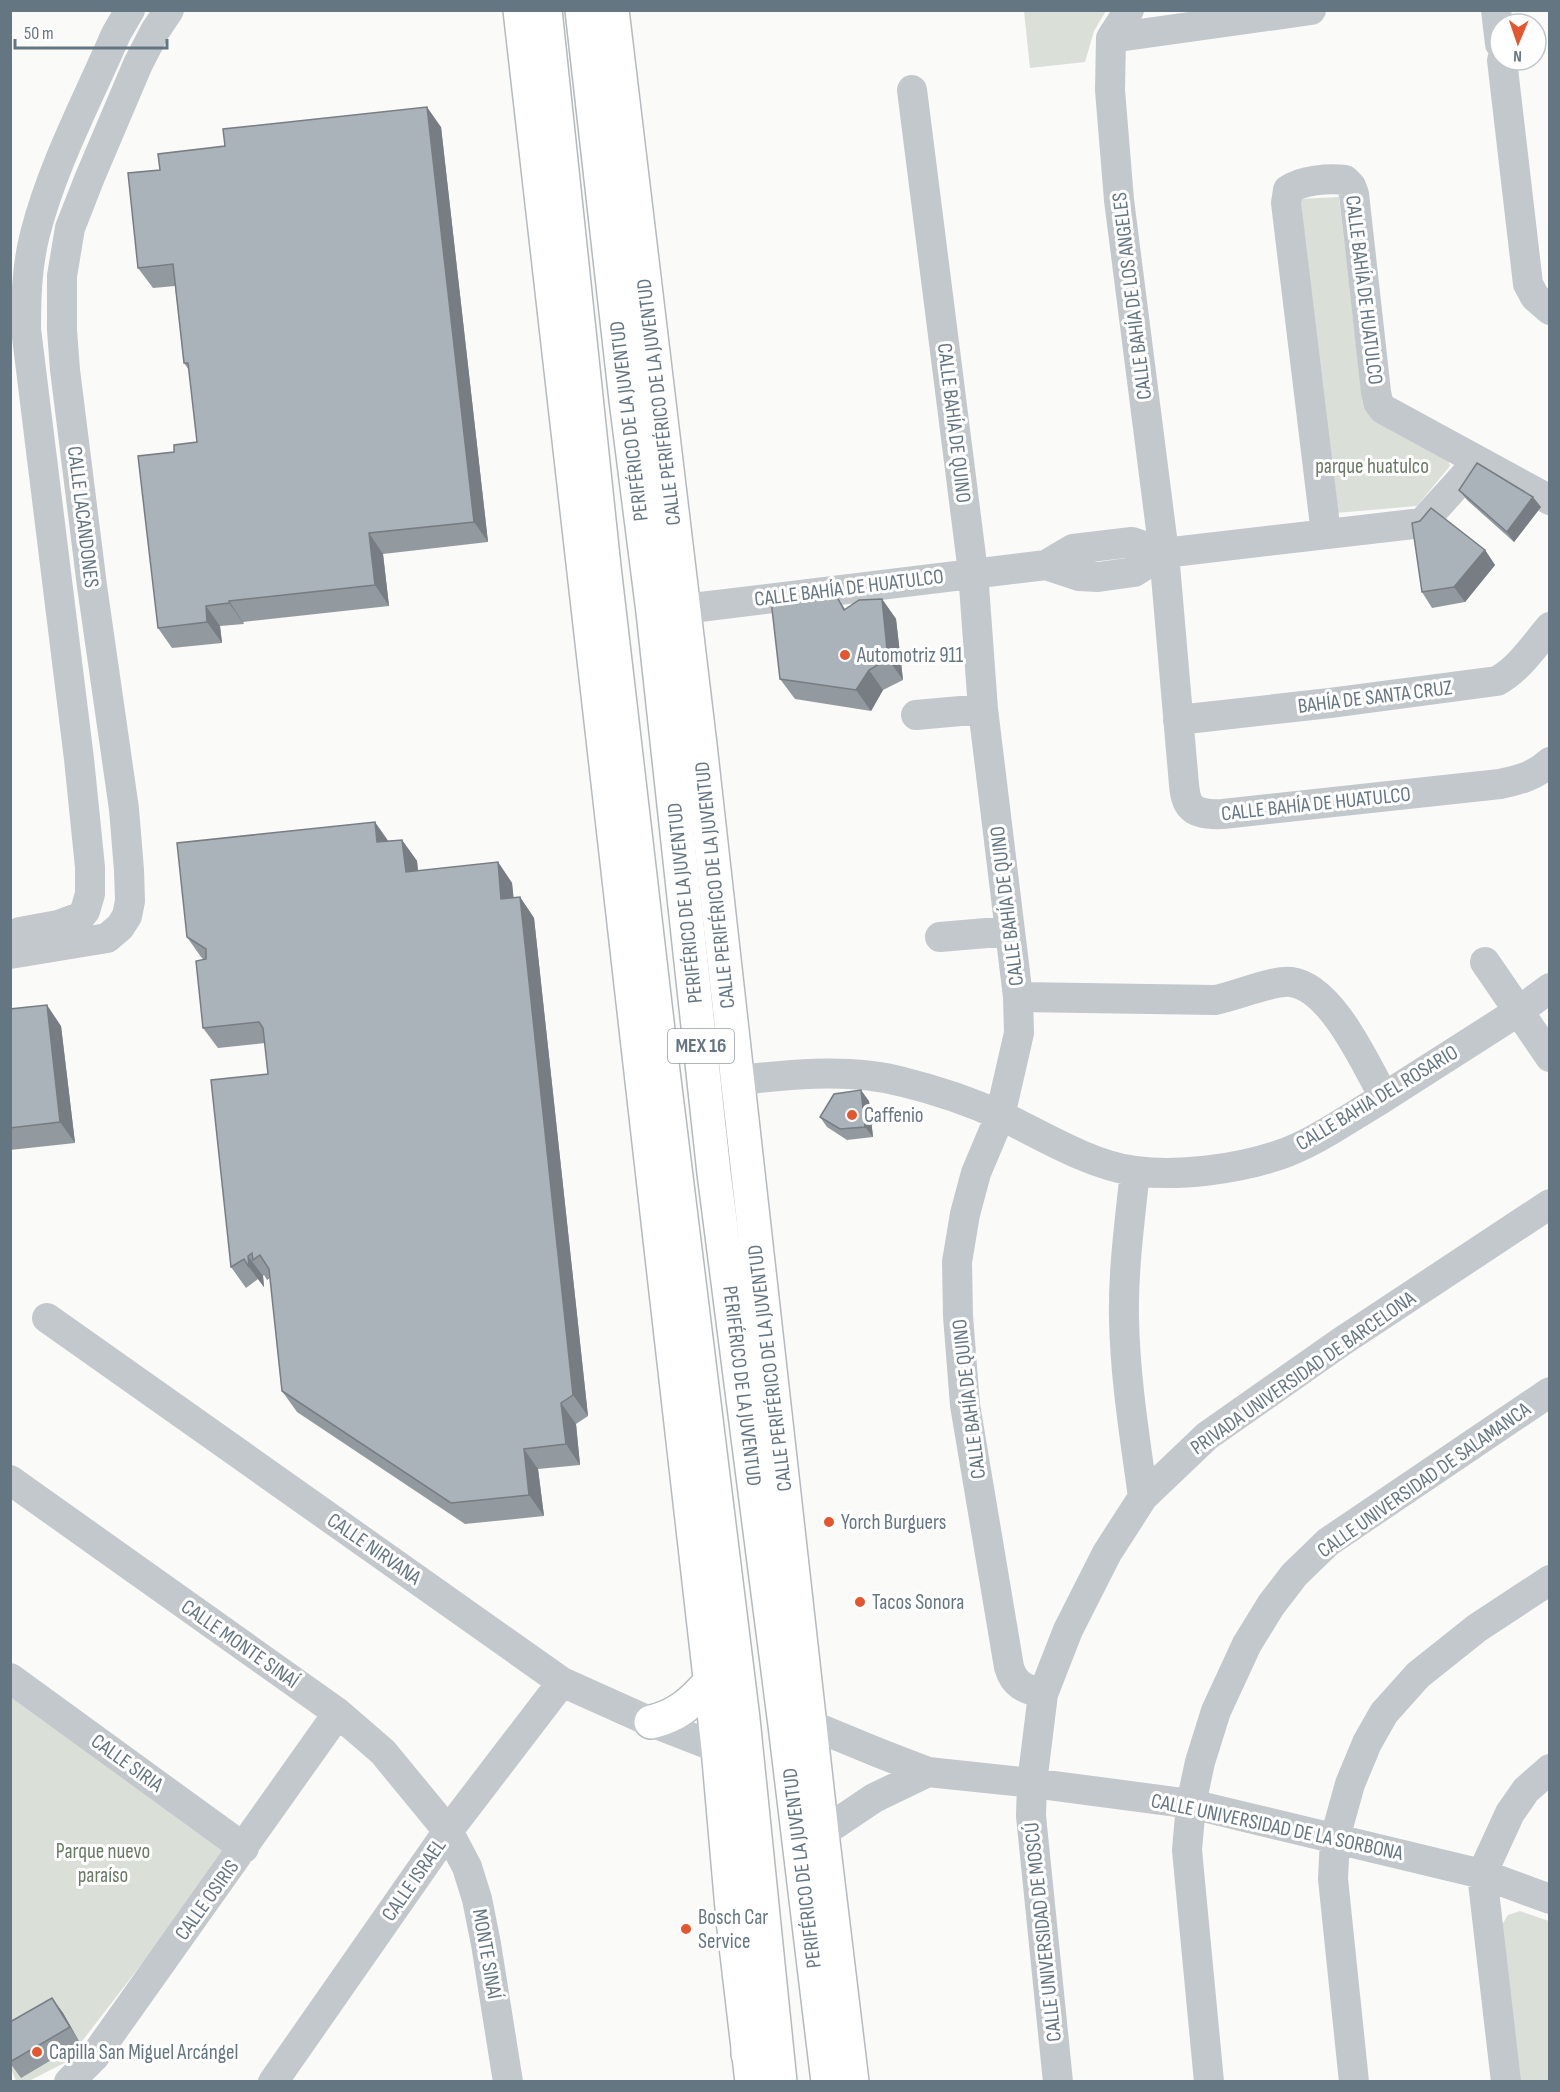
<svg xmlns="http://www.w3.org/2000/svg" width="1560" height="2092" font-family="'Sofia Sans Condensed',sans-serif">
<rect width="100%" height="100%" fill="#fafaf8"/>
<!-- green -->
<path fill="#dadfd7" d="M 1024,11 L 1024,10 L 1106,11 L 1094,31 L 1085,62 L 1030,68 Z
M 1339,197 L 1363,406 L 1371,416 L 1447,457 L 1450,466 L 1417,506 L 1336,513 L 1298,199 Z
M 11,1681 L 234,1844 L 66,2062 L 29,2081 L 16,2081 L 11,2068 Z
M 1520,1911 L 1549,1921 L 1549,2081 L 1517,2081 L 1500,1928 L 1508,1915 Z"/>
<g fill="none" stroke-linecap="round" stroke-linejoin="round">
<defs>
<path id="major" d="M 520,10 L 718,1748 L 733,1920 L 752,2082
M 612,10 L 700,745 L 822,1833 L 852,2082
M 651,1722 C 677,1716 693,1702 710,1682"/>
<path id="highway" d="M 545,10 L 604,567 L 659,1039 L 743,1719 L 780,2082
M 582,10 L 626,400 L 653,612 L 714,1173 L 785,1725 L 828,2082
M 748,2054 L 752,1970"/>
</defs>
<!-- major casing -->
<use href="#major" stroke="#b5babe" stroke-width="36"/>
<!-- highway casing -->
<use href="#highway" stroke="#b4b9bd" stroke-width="36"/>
<!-- minor -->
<path stroke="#c3c8cc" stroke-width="30" d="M 1129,10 L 1111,38 L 1110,90 L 1119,200 L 1164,553 L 1182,762 C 1186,798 1180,816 1223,814 L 1500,784 C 1519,780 1535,776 1550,762
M 1496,10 L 1500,44
M 1111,38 L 1311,10
M 1502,60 L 1528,284 L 1535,297 L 1550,310
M 912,90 L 973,572 L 983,709 L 1018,997 L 1019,1033 L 1000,1116 L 976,1173 L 965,1214 L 957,1262 L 958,1316 L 965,1405 L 1009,1667 C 1014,1685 1025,1689 1043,1694
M 1326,534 L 1286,203 L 1288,190 C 1301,180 1329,178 1345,180 L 1351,186 L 1354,194 L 1376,392 L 1378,402 L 1383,409 L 1550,500
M 1046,565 L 1079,576 L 1098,577 L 1134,572 L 1164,553 L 1422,523 L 1478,461
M 659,612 L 1046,565 L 1073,549 L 1132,542 L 1164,553
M 916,715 L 983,709
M 1178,720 L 1330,703 L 1497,681 C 1519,669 1534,646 1550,627
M 20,932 L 58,925 L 80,917 L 85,911 L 90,894 L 90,867 L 79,759 L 26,329 C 26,297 27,265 35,234 C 53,164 88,99 116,34 L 130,10
M 940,937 L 1010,931
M 10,954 L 107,938 L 120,927 L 127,916 L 130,901 L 129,870 L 124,809 L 92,586 L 65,370 L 62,330 L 62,276 L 70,228 L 90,177 L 138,64 L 155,31 L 169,10
M 1485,962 L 1550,1057
M 1018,997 L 1215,1000 C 1236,996 1273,980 1291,982 C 1332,987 1366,1065 1384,1097
M 714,1083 C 773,1076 845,1066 903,1082 C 936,1090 971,1102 1002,1116 C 1041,1135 1092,1166 1135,1171 C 1179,1177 1237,1169 1279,1155 C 1314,1143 1346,1120 1378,1101 C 1425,1071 1472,1041 1519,1011 L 1550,988
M 1135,1171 C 1130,1220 1123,1269 1124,1318 C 1125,1378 1135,1438 1143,1497
M 47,1318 L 562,1682 L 651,1722 L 718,1748
M 10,1480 L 338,1713 L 383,1752 L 448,1831 L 467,1867 L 477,1899 L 486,1944 L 508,2082
M 10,1678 L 244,1848
M 787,1725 L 811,1725 L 879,1753 L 928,1772 L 1032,1783 L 1191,1804 L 1482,1874 L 1550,1899
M 801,1834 L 822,1833 L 874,1798 L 928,1772
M 69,2082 L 94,2057 L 338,1713
M 273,2082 L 448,1831 L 562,1682
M 1058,2082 L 1031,1816 L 1032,1783 L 1043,1694 L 1068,1630 L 1107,1553 L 1143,1497 L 1207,1436 L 1341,1342 L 1550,1204
M 1209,2082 L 1187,1850 L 1191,1804 L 1200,1762 L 1216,1711 L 1247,1644 L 1271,1605 L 1294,1575 L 1328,1542 L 1550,1392
M 1354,2082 L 1333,1879 L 1335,1838 L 1350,1784 L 1367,1743 L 1384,1713 L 1418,1675 L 1477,1628 L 1550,1580
M 1506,2082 L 1482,1874 L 1510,1813 L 1526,1790 L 1550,1769"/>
<!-- major -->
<use href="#major" stroke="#fff" stroke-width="33"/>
<!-- highway -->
<use href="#highway" stroke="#fff" stroke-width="33"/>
</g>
<!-- wall -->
<path fill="#929a9f" d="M 441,127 L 488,542 L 383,554 L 389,606 L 243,622 L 244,624 L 220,626 L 222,643 L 172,648 L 158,628 L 174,452 L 197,442 L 189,370 L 184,363 L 175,286 L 153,288 L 138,268 L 160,170 Z
M 1459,490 L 1541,507 L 1514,542 L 1467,500 Z
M 1485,550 L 1495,565 L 1465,602 L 1432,608 L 1422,592 Z
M 836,595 L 845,609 L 882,599 L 896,619 L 903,680 L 883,690 L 871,711 L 795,699 L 780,679 Z
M 402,840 L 417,861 L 418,871 L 498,862 L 512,883 L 513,898 L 520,897 L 534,918 L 588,1416 L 576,1424 L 580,1465 L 538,1469 L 544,1516 L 465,1524 L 297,1412 L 282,1391 L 270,1278 L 267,1280 L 264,1275 L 263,1276 L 264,1287 L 258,1279 L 246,1288 L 231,1267 L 268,1074 L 265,1043 L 218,1048 L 203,1028 L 204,960 L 201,957 L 187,937 L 389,841 Z
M 10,1009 L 61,1026 L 75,1143 L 10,1150 Z
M 869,1101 L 873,1137 L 847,1140 L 827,1127 L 820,1117 Z
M 52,1998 L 63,2013 L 80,2043 L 21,2078 L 10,2063 L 10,2022 Z"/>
<!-- shaded-wall -->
<path fill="#777d82" d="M 427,107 L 441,127 L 488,542 L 474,522 Z
M 1533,497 L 1541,507 L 1514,542 L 1507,532 Z
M 369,533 L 383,554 L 389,606 L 375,585 Z
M 1485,550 L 1495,565 L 1465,602 L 1454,587 Z
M 882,599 L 896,619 L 903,680 L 888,659 Z
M 229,601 L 243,622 L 244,624 L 229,603 Z
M 206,606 L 220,626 L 222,643 L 207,622 Z
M 869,670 L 883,690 L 871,711 L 856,690 Z
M 375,822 L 389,842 L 377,842 Z
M 402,840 L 417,861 L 420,892 L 406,872 Z
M 498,862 L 512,883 L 516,919 L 501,899 Z
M 520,897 L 534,918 L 588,1416 L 573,1395 Z
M 47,1005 L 61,1026 L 75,1143 L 60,1122 Z
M 861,1090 L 869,1101 L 873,1137 L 865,1127 Z
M 248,1256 L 263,1276 L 264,1287 L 249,1267 Z
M 561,1403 L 576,1424 L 580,1465 L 566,1444 Z
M 524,1449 L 538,1469 L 544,1516 L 529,1495 Z
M 52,1998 L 63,2013 L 80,2043 L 70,2027 Z"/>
<!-- building -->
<path fill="#aab3b9" stroke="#777d82" stroke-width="1.5" d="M 427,107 L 474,522 L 369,533 L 375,585 L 229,601 L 229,603 L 206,606 L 207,622 L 158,628 L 138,456 L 174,452 L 174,445 L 197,442 L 188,363 L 184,363 L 173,264 L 138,268 L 128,173 L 160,170 L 158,154 L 225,146 L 223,129 Z
M 1477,463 L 1533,497 L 1507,532 L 1459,490 Z
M 1431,508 L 1485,550 L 1454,587 L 1422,592 L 1412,523 L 1420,521 Z
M 836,595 L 844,610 L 859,600 L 882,599 L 888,659 L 869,670 L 856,690 L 780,679 L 771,600 Z
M 375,822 L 377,842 L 402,840 L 406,872 L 498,862 L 501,899 L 520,897 L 573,1395 L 561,1403 L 566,1444 L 524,1449 L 529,1495 L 451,1503 L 282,1391 L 269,1269 L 260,1255 L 253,1260 L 252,1253 L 248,1256 L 249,1267 L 244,1259 L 231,1267 L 211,1080 L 268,1074 L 263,1028 L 259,1022 L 203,1028 L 196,961 L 206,959 L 206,949 L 187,937 L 177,843 Z
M 47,1005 L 60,1122 L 10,1128 L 10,1009 Z
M 861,1090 L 865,1127 L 840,1129 L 820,1117 L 834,1094 Z
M 52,1998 L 70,2027 L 10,2062 L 10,2022 Z"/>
<!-- markers -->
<g fill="#e4572e" stroke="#fff" stroke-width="2">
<circle cx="845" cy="655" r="6"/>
<circle cx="852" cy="1115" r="6"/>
<circle cx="829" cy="1522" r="6"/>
<circle cx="860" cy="1602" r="6"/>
<circle cx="686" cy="1929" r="6"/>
<circle cx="37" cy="2052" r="6"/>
</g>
<g text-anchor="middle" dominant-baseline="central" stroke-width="6" stroke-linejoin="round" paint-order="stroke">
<!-- shield labels -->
<rect fill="#fff" stroke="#939fa8" stroke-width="1.5" x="668" y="1029" width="66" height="34" rx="4.5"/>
<g font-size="20" font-weight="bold" fill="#657683">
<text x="701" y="1046">MEX 16</text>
</g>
<!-- street labels -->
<g font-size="21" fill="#657683" stroke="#fff">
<text transform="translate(1364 290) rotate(83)">CALLE BAHÍA DE HUATULCO</text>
<text transform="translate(1132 296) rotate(-97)">CALLE BAHÍA DE LOS ANGELES</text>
<text transform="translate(659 402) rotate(-97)">CALLE PERIFÉRICO DE LA JUVENTUD</text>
<text transform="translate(629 421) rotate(-97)">PERIFÉRICO DE LA JUVENTUD</text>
<text transform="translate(954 423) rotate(83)">CALLE BAHÍA DE QUINO</text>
<text transform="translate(83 517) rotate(83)">CALLE LACANDONES</text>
<text transform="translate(849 588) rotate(-7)">CALLE BAHÍA DE HUATULCO</text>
<text transform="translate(1375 697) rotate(-7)">BAHÍA DE SANTA CRUZ</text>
<text transform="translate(1316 804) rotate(-6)">CALLE BAHÍA DE HUATULCO</text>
<text transform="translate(715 885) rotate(-96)">CALLE PERIFÉRICO DE LA JUVENTUD</text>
<text transform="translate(685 903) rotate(-96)">PERIFÉRICO DE LA JUVENTUD</text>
<text transform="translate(1007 906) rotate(-97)">CALLE BAHÍA DE QUINO</text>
<text transform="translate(1377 1098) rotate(-31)">CALLE BAHIA DEL ROSARIO</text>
<text transform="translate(770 1368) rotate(-97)">CALLE PERIFÉRICO DE LA JUVENTUD</text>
<text transform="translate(1303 1373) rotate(-35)">PRIVADA UNIVERSIDAD DE BARCELONA</text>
<text transform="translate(742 1386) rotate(83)">PERIFÉRICO DE LA JUVENTUD</text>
<text transform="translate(969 1399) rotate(-97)">CALLE BAHÍA DE QUINO</text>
<text transform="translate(1424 1480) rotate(-35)">CALLE UNIVERSIDAD DE SALAMANCA</text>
<text transform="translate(374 1549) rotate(35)">CALLE NIRVANA</text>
<text transform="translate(240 1644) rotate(35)">CALLE MONTE SINAÍ</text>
<text transform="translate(127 1763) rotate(36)">CALLE SIRIA</text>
<text transform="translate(1277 1827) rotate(12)">CALLE UNIVERSIDAD DE LA SORBONA</text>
<text transform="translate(802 1868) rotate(-97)">PERIFÉRICO DE LA JUVENTUD</text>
<text transform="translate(414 1880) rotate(-55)">CALLE ISRAEL</text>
<text transform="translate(207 1900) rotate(-54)">CALLE OSIRIS</text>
<text transform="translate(1043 1932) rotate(-96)">CALLE UNIVERSIDAD DE MOSCÚ</text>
<text transform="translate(487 1954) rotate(80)">MONTE SINAÍ</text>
</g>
<!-- park labels -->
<g font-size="21" fill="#687a64" stroke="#fff">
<text x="1372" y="466">parque huatulco</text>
<text x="103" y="1851">Parque nuevo<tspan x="103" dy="24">paraíso</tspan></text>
</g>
<!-- poi labels -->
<g font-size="21" fill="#657683" stroke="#fff" text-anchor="start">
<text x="857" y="655">Automotriz 911</text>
<text x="864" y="1115">Caffenio</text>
<text x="841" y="1522">Yorch Burguers</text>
<text x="872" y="1602">Tacos Sonora</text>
<text x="698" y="1917">Bosch Car<tspan x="698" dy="24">Service</tspan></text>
<text x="49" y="2052">Capilla San Miguel Arcángel</text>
</g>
</g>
<!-- border -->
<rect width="1560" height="2092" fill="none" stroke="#657683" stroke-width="24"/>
<!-- north arrow -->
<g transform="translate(1518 42) rotate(182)"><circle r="28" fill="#ffffff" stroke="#c1c8cd" stroke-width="1.5"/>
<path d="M0-4.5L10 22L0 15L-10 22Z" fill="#e4572e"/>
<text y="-9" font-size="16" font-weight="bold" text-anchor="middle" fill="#657683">N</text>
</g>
<!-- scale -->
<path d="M15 39v9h152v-9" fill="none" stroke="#657683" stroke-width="3"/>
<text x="24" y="39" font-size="18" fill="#657683" stroke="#ffffff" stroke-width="4.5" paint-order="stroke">50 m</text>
</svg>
